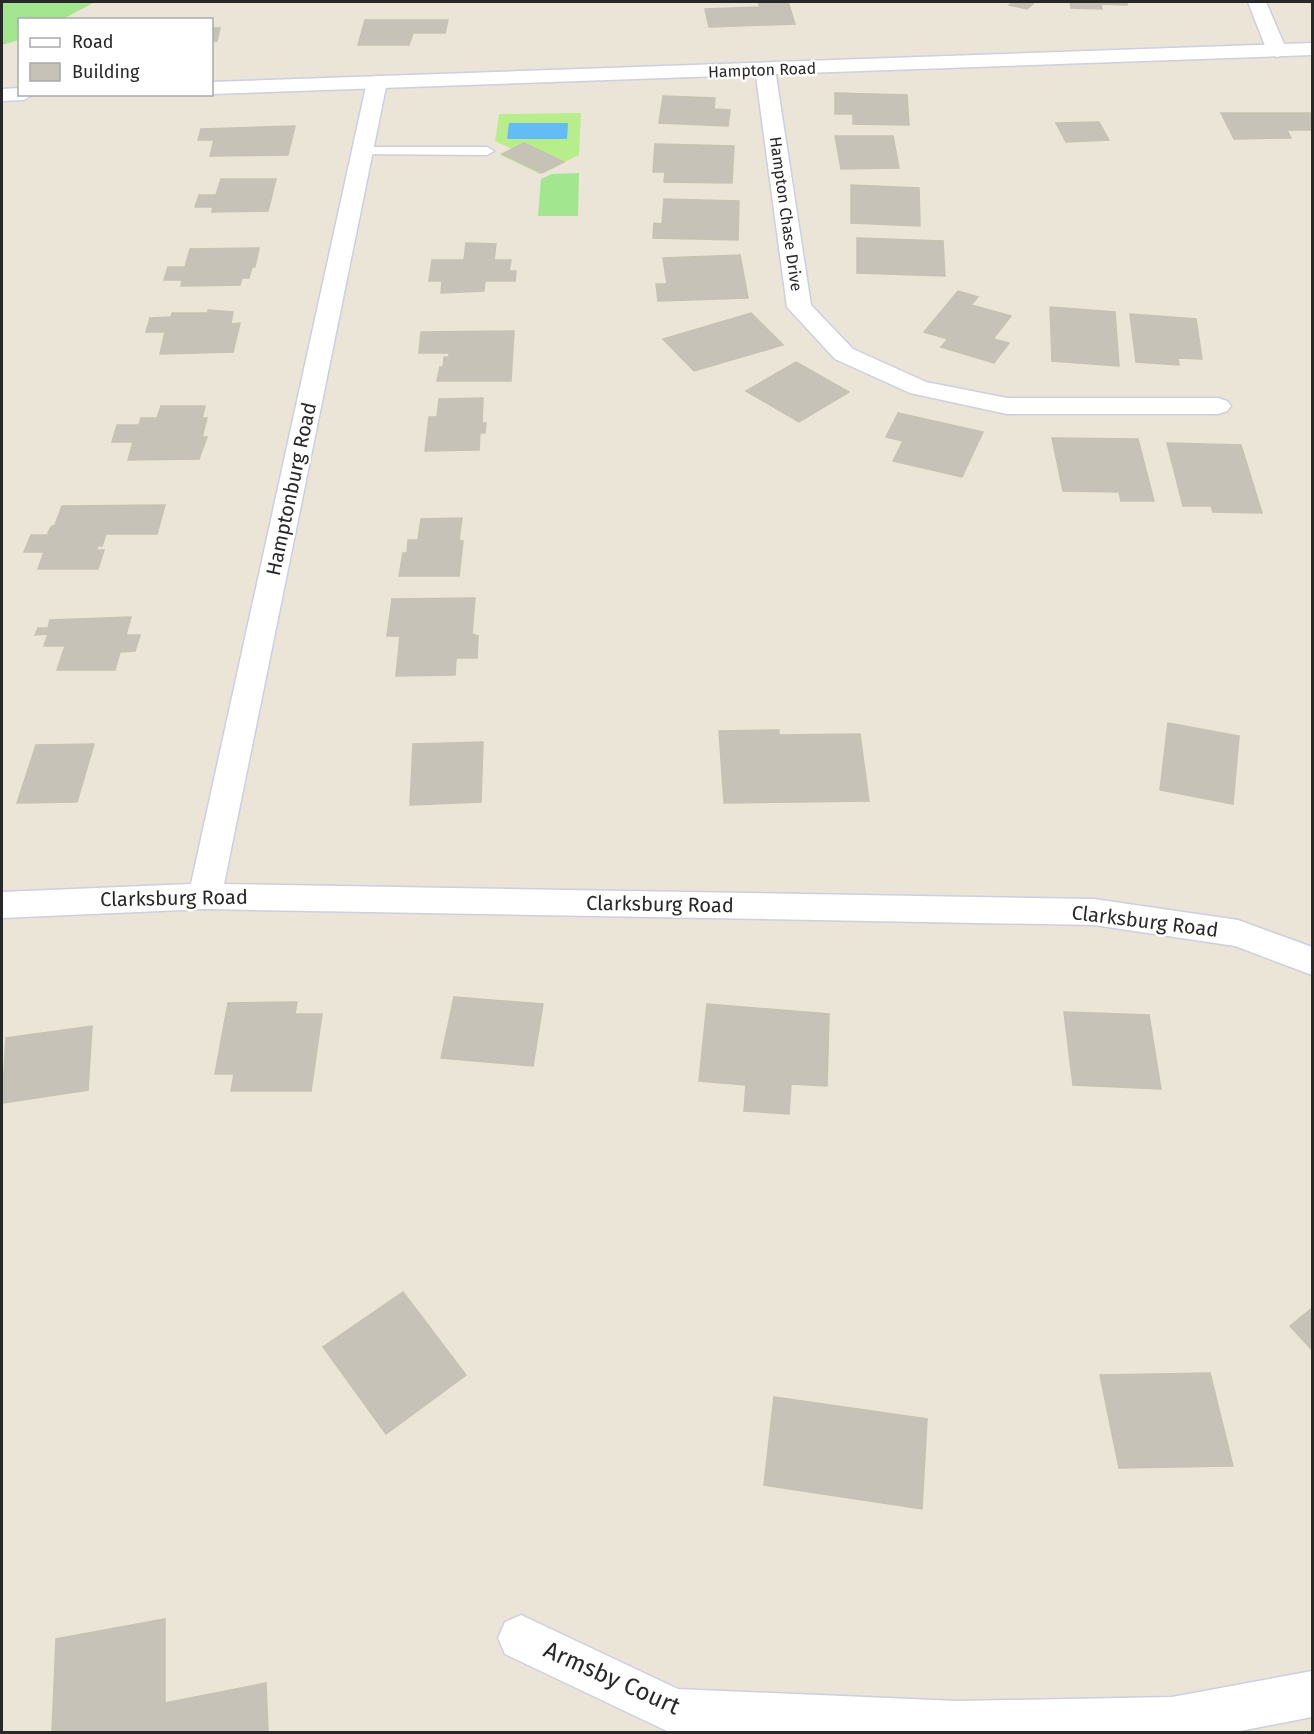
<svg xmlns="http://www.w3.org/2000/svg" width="1314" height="1734" font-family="'Fira Sans',sans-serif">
<rect width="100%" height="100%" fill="#ebe5d8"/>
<!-- green -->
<path fill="#a2e690" d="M 2,2 L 95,2 L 63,19 L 20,20 L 19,40 L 2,45 Z
M 579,173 L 578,216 L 538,216 L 541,179 L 552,174 Z"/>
<!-- pitch -->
<path fill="#b7ee8b" d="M 581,113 L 579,155 L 540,174 L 500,155 L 512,149 L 495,141 L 499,114 Z"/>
<!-- water -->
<path fill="#63bcf5" d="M 509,123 L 568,123 L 567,139 L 507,139 Z"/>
<!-- building -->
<path fill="#c6c2b8" stroke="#c6c2b2" stroke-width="1.5" d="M 758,2 L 788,2 L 795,24 L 709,27 L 705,9 L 760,7 Z
M 1013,2 L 1035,2 L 1027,9 L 1009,5 Z
M 1070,2 L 1127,2 L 1127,5 L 1101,4 L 1102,9 L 1071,8 Z
M 365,20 L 448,20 L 445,33 L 413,33 L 409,45 L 358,45 Z
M 212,28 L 220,28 L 217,41 L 212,41 Z
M 835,93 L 907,95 L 909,125 L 853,124 L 853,114 L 835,114 Z
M 663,96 L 715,98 L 714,109 L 730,110 L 728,126 L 659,123 Z
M 1221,113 L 1312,113 L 1312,130 L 1287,130 L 1291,138 L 1234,139 Z
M 1099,122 L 1109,140 L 1066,142 L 1056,123 Z
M 295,126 L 288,155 L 210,156 L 214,140 L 198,140 L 201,129 Z
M 835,136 L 893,136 L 899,168 L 841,169 Z
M 524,143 L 564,162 L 542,173 L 515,160 L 526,155 L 512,149 Z
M 655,144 L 734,146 L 732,183 L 664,182 L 665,172 L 653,172 Z
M 512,149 L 526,155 L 515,160 L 502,154 Z
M 221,179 L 276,179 L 268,211 L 212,212 L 213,207 L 195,207 L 199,195 L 216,195 Z
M 851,185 L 919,188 L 920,226 L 851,223 Z
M 664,199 L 739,201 L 738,240 L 653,238 L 654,223 L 662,224 Z
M 857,238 L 943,241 L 945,276 L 857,273 Z
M 466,243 L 496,244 L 494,260 L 511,260 L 509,271 L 516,271 L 515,281 L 485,281 L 484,291 L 441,293 L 442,281 L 429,281 L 432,260 L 464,260 Z
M 259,248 L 255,267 L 252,267 L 249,278 L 242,278 L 240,285 L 181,286 L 182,280 L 164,280 L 168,267 L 185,267 L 190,249 Z
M 740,255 L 748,298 L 658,301 L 656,284 L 667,284 L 663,258 Z
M 958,291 L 978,297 L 971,305 L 1011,316 L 993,339 L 1009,343 L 994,363 L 941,347 L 948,339 L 924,332 Z
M 1050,307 L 1115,312 L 1119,366 L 1052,361 Z
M 208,310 L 233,312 L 231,324 L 240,323 L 233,352 L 160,354 L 165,332 L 146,332 L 150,318 L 171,317 L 172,313 L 208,313 Z
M 751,313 L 783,345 L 694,371 L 663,339 Z
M 1130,314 L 1196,319 L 1202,359 L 1178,358 L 1179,365 L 1136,362 Z
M 514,331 L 511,381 L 437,381 L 440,367 L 443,367 L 444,357 L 449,357 L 449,353 L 419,353 L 421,332 Z
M 796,362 L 849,392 L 799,422 L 746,391 Z
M 483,398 L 482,423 L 486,423 L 485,433 L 480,433 L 479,450 L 425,451 L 429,417 L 437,417 L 439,399 Z
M 161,406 L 205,406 L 202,418 L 207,418 L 202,437 L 207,437 L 199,459 L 128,460 L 133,442 L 112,442 L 117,425 L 139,425 L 141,418 L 157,418 Z
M 898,413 L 983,432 L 962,477 L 893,461 L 903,441 L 886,437 Z
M 1052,438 L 1138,439 L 1154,501 L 1121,501 L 1119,492 L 1063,491 Z
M 1167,443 L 1241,445 L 1262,513 L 1213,512 L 1211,506 L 1183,506 Z
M 165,505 L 157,534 L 106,534 L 102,546 L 98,546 L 96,550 L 104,550 L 98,569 L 38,569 L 44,552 L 24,552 L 31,535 L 52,535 L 48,533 L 51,527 L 55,525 L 62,506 Z
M 462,518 L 459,540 L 463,541 L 459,576 L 399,576 L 403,553 L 407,553 L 408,540 L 418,540 L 421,519 Z
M 475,598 L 472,634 L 478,636 L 477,658 L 456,658 L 455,675 L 396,676 L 400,636 L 387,636 L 392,599 Z
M 131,617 L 126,635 L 140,635 L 135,651 L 120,652 L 115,670 L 57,670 L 65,646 L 44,646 L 48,634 L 35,635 L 38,628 L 48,628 L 50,620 Z
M 1168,723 L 1239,736 L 1233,804 L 1160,790 Z
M 779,730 L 779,735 L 860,734 L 869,801 L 724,803 L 719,731 Z
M 483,742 L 481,802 L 410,805 L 413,744 Z
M 94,744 L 77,802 L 17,803 L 36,745 Z
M 454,997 L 543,1004 L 533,1066 L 441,1058 Z
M 297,1002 L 295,1014 L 322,1014 L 311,1091 L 231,1091 L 234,1074 L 215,1074 L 228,1003 Z
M 707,1004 L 829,1014 L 827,1086 L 791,1084 L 789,1114 L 744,1111 L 746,1085 L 699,1081 Z
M 1064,1012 L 1149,1015 L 1161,1089 L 1073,1085 Z
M 92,1026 L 88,1090 L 2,1103 L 6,1038 Z
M 403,1292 L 466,1375 L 386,1434 L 323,1347 Z
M 1312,1308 L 1312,1350 L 1290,1326 Z
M 1210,1373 L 1233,1466 L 1119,1468 L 1100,1375 Z
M 774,1397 L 927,1419 L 922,1509 L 764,1485 Z
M 165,1619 L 165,1703 L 266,1683 L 268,1732 L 52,1732 L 56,1639 Z"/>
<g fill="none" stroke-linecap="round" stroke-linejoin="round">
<defs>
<path id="service" d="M 362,147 L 487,147 L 494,151 L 487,155 L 357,154 L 357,148 Z"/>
<path id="minor" d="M 1248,2 L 1266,2 L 1287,51 L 1284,55 L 1277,57 L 1267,51 Z
M 765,63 L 775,69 L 811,305 L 853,349 L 926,382 L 1007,398 L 1218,398 L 1227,401 L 1231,406 L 1227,411 L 1218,414 L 1007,414 L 910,393 L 835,359 L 787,307 L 755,69 Z
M 377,76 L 384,78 L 387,82 L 224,884 L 1094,899 L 1238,920 L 1312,947 L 1312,975 L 1235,946 L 1094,925 L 205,909 L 2,918 L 2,892 L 191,884 L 367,82 L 370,78 Z
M 521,1615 L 678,1689 L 957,1701 L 1172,1697 L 1312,1671 L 1312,1717 L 1235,1732 L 669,1732 L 505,1654 L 498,1638 L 505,1622 Z"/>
<path id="secondary" d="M 1312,43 L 1312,55 L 212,94 L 212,82 Z
M 20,88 L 20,94 L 34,94 L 24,100 L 2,101 L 2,89 Z"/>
</defs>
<!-- service casing -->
<use href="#service" stroke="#cdcee2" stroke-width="3"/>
<!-- minor casing -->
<use href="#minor" stroke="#cdcee2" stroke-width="3"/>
<!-- secondary casing -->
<use href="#secondary" stroke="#cdcee2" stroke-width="3"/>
<!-- service -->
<use href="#service" fill="#fff" fill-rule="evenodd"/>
<!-- minor -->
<use href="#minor" fill="#fff" fill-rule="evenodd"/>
<!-- secondary -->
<use href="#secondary" fill="#fff" fill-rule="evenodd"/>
</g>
<g text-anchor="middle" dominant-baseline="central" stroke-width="5" stroke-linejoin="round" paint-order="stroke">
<!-- far-street labels -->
<g font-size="16" fill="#282828" stroke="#fff">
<text transform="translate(762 70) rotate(-2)">Hampton Road</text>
<text transform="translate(786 214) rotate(82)">Hampton Chase Drive</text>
</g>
<!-- street labels -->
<g font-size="20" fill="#282828" stroke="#fff">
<text transform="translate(291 489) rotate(-78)">Hamptonburg Road</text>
<text transform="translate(174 898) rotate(-1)">Clarksburg Road</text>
<text transform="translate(660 904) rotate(1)">Clarksburg Road</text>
<text transform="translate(1145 921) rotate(7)">Clarksburg Road</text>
</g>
<!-- near-street labels -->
<g font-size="24" fill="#282828" stroke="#fff">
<text transform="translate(612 1678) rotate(24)">Armsby Court</text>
</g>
</g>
<!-- border -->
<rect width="1314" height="1734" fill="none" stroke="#282828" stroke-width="6"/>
<!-- legend -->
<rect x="18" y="18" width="195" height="78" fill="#ffffff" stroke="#a9a9a9" stroke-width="1.5"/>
<rect x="30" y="38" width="30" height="9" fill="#ffffff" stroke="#a9a9a9" stroke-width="1.5"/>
<text x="72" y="48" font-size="18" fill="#282828">Road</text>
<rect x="30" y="63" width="30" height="18" fill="#c6c2b8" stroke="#a9a9a9" stroke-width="1.5"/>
<text x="72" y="78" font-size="18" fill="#282828">Building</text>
</svg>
